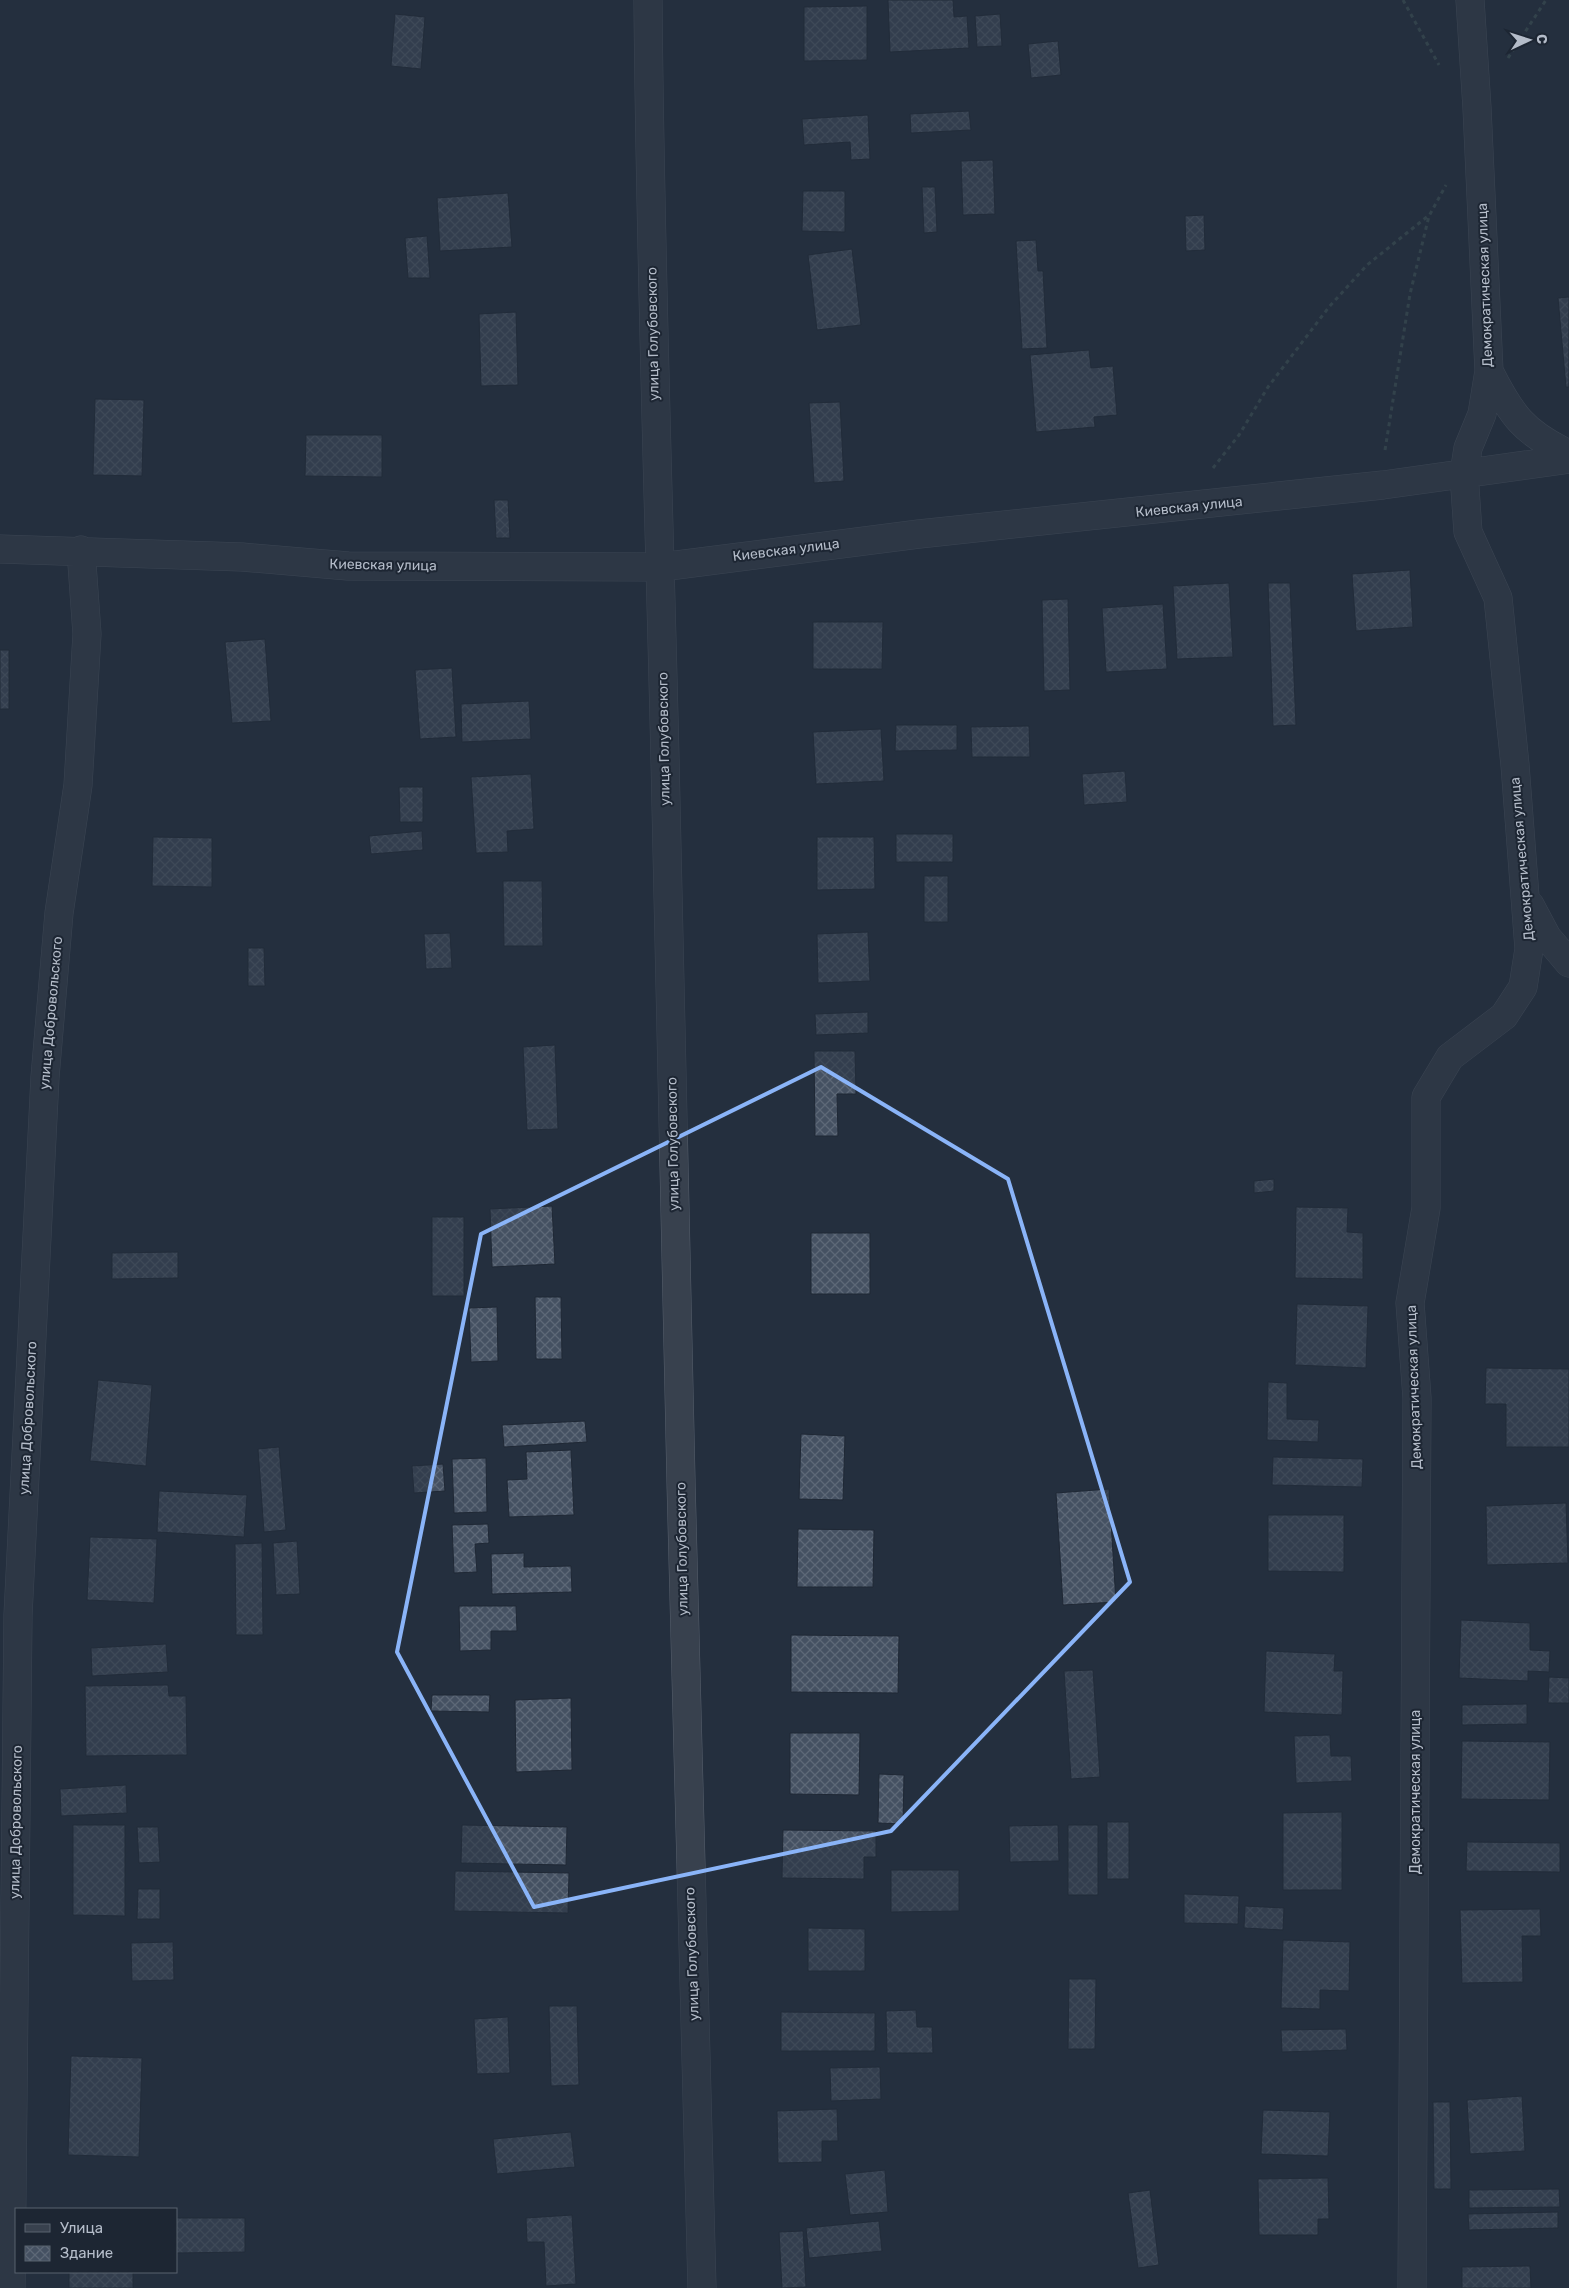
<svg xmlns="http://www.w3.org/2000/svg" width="1569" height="2288" font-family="Rubik,sans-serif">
<defs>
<pattern id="building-cross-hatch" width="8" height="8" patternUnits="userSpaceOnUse" patternTransform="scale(1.25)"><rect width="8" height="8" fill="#455162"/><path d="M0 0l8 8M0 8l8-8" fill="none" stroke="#5d6877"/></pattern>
</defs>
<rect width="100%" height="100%" fill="#242f3e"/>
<!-- building -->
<path fill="url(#building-cross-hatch)" stroke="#1f2835" d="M 888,0 L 953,0 L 954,17 L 967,16 L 969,48 L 890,52 Z
M 867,6 L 867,60 L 804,61 L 804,7 Z
M 395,14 L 425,17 L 421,69 L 391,66 Z
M 1000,14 L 1002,46 L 977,47 L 975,16 Z
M 1058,41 L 1061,75 L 1031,78 L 1028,44 Z
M 969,111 L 971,130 L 911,133 L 910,114 Z
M 868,115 L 870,159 L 851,160 L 850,142 L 804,145 L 802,119 Z
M 993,160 L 995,214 L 963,215 L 961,161 Z
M 922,187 L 935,187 L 937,232 L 924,233 Z
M 803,191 L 845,191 L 845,232 L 802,231 Z
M 508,193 L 512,247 L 440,251 L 437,198 Z
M 1204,215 L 1205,250 L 1186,251 L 1185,216 Z
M 427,236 L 430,278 L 408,278 L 405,238 Z
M 1036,240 L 1038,271 L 1043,271 L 1047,348 L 1022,349 L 1016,241 Z
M 852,249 L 861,325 L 817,330 L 808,255 Z
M 1569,297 L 1569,387 L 1566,387 L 1558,298 Z
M 516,312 L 518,385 L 481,386 L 479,314 Z
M 1089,350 L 1091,368 L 1113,366 L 1117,415 L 1094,417 L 1095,427 L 1036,432 L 1030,355 Z
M 95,399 L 144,400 L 142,476 L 93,475 Z
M 840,402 L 844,481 L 814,483 L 809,403 Z
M 306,435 L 382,435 L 382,477 L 305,476 Z
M 494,500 L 508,500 L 510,538 L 496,538 Z
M 1410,570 L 1413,627 L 1356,631 L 1352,574 Z
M 1229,583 L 1233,657 L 1177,659 L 1173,586 Z
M 1268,583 L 1290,583 L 1296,725 L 1273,726 Z
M 1068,599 L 1070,690 L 1044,691 L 1042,600 Z
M 1163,604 L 1167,669 L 1106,672 L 1102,608 Z
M 813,622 L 883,622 L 882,669 L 813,669 Z
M 265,639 L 271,721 L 232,723 L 225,642 Z
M 0,650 L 9,650 L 9,709 L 0,709 Z
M 452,668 L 456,737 L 420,739 L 415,670 Z
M 529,701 L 531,739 L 462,742 L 461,704 Z
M 896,725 L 957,725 L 957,750 L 895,751 Z
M 1029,726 L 1030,757 L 972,757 L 971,727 Z
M 881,729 L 884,781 L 816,784 L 813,732 Z
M 1125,771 L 1127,802 L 1084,805 L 1082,774 Z
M 531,774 L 534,829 L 507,831 L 508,852 L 476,853 L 471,777 Z
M 399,787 L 423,787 L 423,822 L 400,822 Z
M 422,831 L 423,850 L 371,854 L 369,836 Z
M 896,834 L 953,834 L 953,862 L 896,862 Z
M 153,837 L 212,838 L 212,887 L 152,886 Z
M 817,837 L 874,837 L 875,889 L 817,890 Z
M 924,876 L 948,876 L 948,922 L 924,922 Z
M 503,881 L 542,881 L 543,946 L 504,946 Z
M 868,932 L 870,981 L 818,983 L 817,934 Z
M 450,933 L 452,968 L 426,969 L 424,934 Z
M 248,948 L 264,948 L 265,986 L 248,986 Z
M 868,1012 L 868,1033 L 816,1035 L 815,1014 Z
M 555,1045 L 558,1129 L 527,1130 L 523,1047 Z
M 814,1051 L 855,1051 L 856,1094 L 837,1094 L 838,1136 L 815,1136 Z
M 1274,1179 L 1274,1191 L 1254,1193 L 1254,1181 Z
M 552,1206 L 555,1264 L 492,1267 L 490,1209 Z
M 1296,1207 L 1348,1208 L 1347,1232 L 1363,1233 L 1363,1279 L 1295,1278 Z
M 432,1217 L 464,1217 L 464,1296 L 432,1296 Z
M 811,1233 L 870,1233 L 870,1294 L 811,1294 Z
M 178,1252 L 178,1278 L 112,1279 L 112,1253 Z
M 535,1297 L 561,1297 L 562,1359 L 536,1359 Z
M 1297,1304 L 1368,1306 L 1366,1368 L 1295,1365 Z
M 497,1307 L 498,1361 L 471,1362 L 469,1308 Z
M 1486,1368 L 1569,1369 L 1569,1447 L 1506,1447 L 1506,1404 L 1485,1404 Z
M 98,1380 L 152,1385 L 146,1466 L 90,1461 Z
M 1268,1382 L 1287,1383 L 1287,1419 L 1319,1420 L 1318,1442 L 1267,1440 Z
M 585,1421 L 587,1442 L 504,1447 L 502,1425 Z
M 801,1434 L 845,1436 L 843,1500 L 799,1499 Z
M 279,1447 L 286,1530 L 264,1532 L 258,1449 Z
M 571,1450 L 574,1515 L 509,1517 L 507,1480 L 527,1479 L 526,1452 Z
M 1273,1457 L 1363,1459 L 1362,1487 L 1272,1485 Z
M 486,1458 L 487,1512 L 454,1513 L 452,1459 Z
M 443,1464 L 445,1491 L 414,1493 L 412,1466 Z
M 1109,1489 L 1116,1602 L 1063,1605 L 1056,1493 Z
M 159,1491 L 247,1495 L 244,1537 L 157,1532 Z
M 1566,1503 L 1568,1563 L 1487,1565 L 1486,1506 Z
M 1268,1515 L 1344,1515 L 1344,1572 L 1268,1571 Z
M 488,1524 L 489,1543 L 475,1544 L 477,1572 L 454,1573 L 452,1525 Z
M 798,1529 L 874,1530 L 873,1587 L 797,1587 Z
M 90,1537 L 157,1539 L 154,1603 L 87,1600 Z
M 297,1541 L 300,1594 L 276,1595 L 273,1543 Z
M 262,1543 L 263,1635 L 236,1635 L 235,1544 Z
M 524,1553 L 524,1567 L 571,1566 L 572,1592 L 492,1594 L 491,1554 Z
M 459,1606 L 516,1606 L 517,1631 L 491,1631 L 491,1650 L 460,1651 Z
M 1461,1620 L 1530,1623 L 1530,1650 L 1550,1651 L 1549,1672 L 1528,1671 L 1528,1681 L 1459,1678 Z
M 791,1635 L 899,1636 L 898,1693 L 791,1692 Z
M 166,1644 L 168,1672 L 92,1676 L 91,1648 Z
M 1266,1651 L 1335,1654 L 1334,1671 L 1343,1671 L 1342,1715 L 1264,1712 Z
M 1093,1670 L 1100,1777 L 1071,1779 L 1064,1671 Z
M 1549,1677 L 1569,1678 L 1569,1703 L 1548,1703 Z
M 168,1685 L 169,1696 L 186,1696 L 187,1755 L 86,1756 L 85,1686 Z
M 432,1695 L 490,1695 L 489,1712 L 431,1711 Z
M 571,1698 L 572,1770 L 516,1772 L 515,1700 Z
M 1527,1704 L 1527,1724 L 1462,1725 L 1462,1705 Z
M 790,1733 L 860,1733 L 859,1795 L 790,1794 Z
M 1330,1735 L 1331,1756 L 1351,1756 L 1352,1781 L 1296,1783 L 1294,1736 Z
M 1462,1741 L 1550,1742 L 1549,1800 L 1461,1799 Z
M 879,1774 L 904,1775 L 903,1824 L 878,1823 Z
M 126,1785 L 127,1813 L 61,1816 L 60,1789 Z
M 1342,1812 L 1342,1890 L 1283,1890 L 1283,1813 Z
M 1107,1822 L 1129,1822 L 1129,1879 L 1107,1879 Z
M 73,1825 L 125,1825 L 125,1916 L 73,1915 Z
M 462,1825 L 567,1827 L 566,1865 L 461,1863 Z
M 1058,1825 L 1059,1861 L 1010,1862 L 1009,1826 Z
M 1068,1825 L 1098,1825 L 1098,1895 L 1068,1895 Z
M 137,1827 L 158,1827 L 160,1862 L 139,1863 Z
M 783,1830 L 876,1831 L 876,1857 L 864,1857 L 864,1879 L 782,1878 Z
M 1467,1842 L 1560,1843 L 1560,1872 L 1466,1871 Z
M 891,1870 L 959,1870 L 959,1911 L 891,1912 Z
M 455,1871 L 569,1873 L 568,1913 L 454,1911 Z
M 138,1889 L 160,1889 L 160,1919 L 137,1919 Z
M 1184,1894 L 1239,1896 L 1238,1924 L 1184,1923 Z
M 1245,1906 L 1284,1908 L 1283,1930 L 1244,1928 Z
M 1540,1909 L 1541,1936 L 1522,1936 L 1523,1982 L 1462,1983 L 1460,1910 Z
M 808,1928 L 865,1929 L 865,1971 L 808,1971 Z
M 1283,1940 L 1350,1942 L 1349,1991 L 1320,1990 L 1320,2009 L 1281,2008 Z
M 173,1942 L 174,1980 L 132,1981 L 131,1943 Z
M 1069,1979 L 1096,1979 L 1095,2049 L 1068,2049 Z
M 549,2006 L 577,2006 L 579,2085 L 551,2086 Z
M 916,2010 L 917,2027 L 932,2027 L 933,2053 L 887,2053 L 886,2011 Z
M 781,2012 L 875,2013 L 875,2051 L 781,2051 Z
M 508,2017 L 510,2073 L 477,2074 L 474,2019 Z
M 1346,2029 L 1347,2050 L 1282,2052 L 1281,2030 Z
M 71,2056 L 142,2058 L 139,2157 L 68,2155 Z
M 880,2067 L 881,2099 L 831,2101 L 830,2068 Z
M 1522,2096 L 1525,2151 L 1470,2154 L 1467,2100 Z
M 1433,2102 L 1450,2102 L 1451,2189 L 1434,2189 Z
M 837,2109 L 838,2141 L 822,2141 L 822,2162 L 778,2163 L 777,2111 Z
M 1263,2110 L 1330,2112 L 1328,2156 L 1261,2154 Z
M 571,2132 L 575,2167 L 497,2174 L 493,2139 Z
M 885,2170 L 888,2212 L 850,2215 L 845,2174 Z
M 1328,2178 L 1329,2219 L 1318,2219 L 1318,2235 L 1259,2235 L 1258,2179 Z
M 1559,2189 L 1560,2207 L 1469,2208 L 1469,2190 Z
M 1150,2190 L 1159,2265 L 1138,2268 L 1128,2193 Z
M 1558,2212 L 1558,2228 L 1469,2230 L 1468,2214 Z
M 572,2215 L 576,2284 L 546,2286 L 544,2242 L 527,2242 L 526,2218 Z
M 176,2218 L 245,2218 L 245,2252 L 176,2253 Z
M 879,2221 L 882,2251 L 809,2258 L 806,2228 Z
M 803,2231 L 806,2287 L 782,2288 L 779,2232 Z
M 1530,2266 L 1531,2288 L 1462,2288 L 1462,2267 Z
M 69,2272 L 133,2272 L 133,2288 L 69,2288 Z"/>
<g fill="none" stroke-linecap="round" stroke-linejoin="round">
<defs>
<path id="minor" d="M 648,0 C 650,253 659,506 665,759 C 676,1269 687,1778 702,2288
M 1489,371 C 1511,415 1524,433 1569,454
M 0,549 L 242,557 L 348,566 L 661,567 L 919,534 L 1383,485 L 1569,459
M 1530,905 L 1547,937 L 1569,963
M 11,2288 L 18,1615 L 45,1077 L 59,913 L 78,785 L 87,634 L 81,550
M 1412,2288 L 1417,1398 L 1410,1303 L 1426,1208 L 1426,1097 L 1450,1057 L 1504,1016 L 1523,987 L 1529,949 L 1515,765 L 1498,598 L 1468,532 L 1464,474 L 1468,448 L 1482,414 L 1489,371 L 1477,108 L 1470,0"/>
</defs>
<!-- minor casing -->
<use href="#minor" stroke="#565f6c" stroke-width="29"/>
<!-- path -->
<path stroke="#44595c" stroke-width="3" stroke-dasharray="4 4" stroke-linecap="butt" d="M 1403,0 L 1439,65
M 1508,58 L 1546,0
M 1385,450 L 1410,294 L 1429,216 L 1446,185
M 1213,468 L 1239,435 L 1268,387 L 1329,307 L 1367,265 L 1428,216"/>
<!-- minor -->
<use href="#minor" stroke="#38414e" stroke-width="28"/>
</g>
<!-- marked area -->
<path d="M0 0H1569V2288H0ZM 821,1067 L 1008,1179 L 1130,1582 L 891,1831 L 534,1907 L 397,1652 L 481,1234 Z" fill="#242f3e" fill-opacity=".55" fill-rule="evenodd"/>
<path fill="none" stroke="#8ab4f8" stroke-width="4" stroke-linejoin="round" d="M 821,1067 L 1008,1179 L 1130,1582 L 891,1831 L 534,1907 L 397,1652 L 481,1234 Z"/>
<g text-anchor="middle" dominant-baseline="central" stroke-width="4" stroke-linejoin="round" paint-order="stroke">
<!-- street labels -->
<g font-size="14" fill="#b4bcc9" stroke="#1d2633">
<text transform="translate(1485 285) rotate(-92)">Демократическая улица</text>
<text transform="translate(653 334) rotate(-91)">улица Голубовского</text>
<text transform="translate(1189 507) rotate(-6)">Киевская улица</text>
<text transform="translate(786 550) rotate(-7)">Киевская улица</text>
<text transform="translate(383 565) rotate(1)">Киевская улица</text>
<text transform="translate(664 739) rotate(-91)">улица Голубовского</text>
<text transform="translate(1522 859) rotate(-95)">Демократическая улица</text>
<text transform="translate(51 1013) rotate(-85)">улица Добровольского</text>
<text transform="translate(673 1144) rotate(-91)">улица Голубовского</text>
<text transform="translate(1414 1387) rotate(-92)">Демократическая улица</text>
<text transform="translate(28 1418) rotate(-87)">улица Добровольского</text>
<text transform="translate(682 1549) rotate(-91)">улица Голубовского</text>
<text transform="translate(1415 1792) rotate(-90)">Демократическая улица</text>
<text transform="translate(16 1822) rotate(-89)">улица Добровольского</text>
<text transform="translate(692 1954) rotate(-92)">улица Голубовского</text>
</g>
</g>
<!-- legend -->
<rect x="15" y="2208" width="162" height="65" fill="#1d2633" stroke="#59626f"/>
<rect x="25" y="2224" width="25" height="8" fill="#38414e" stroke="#59626f"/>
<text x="60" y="2233" font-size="15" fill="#b4bcc9">Улица</text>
<rect x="25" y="2246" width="25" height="15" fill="url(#building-cross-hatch)" stroke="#59626f"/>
<text x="60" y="2258" font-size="15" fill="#b4bcc9">Здание</text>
<!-- north arrow -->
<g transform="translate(1529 40) rotate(86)" stroke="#1d2633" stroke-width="4" paint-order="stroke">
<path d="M0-4L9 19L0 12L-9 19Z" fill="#b4bcc9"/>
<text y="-8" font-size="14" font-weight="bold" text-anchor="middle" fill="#b4bcc9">С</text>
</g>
</svg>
